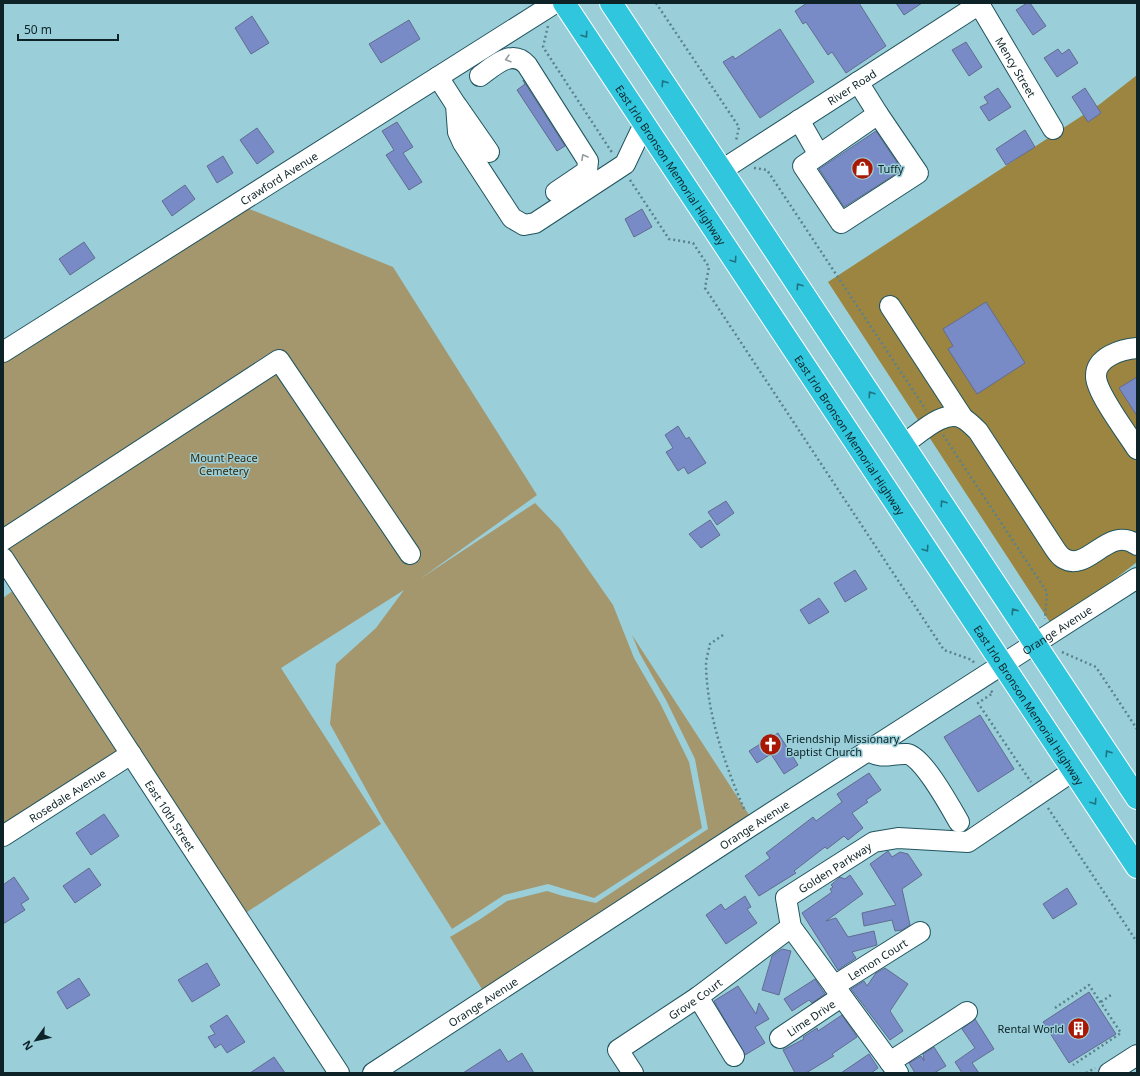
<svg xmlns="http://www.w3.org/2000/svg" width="1140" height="1076" font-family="'Noto Sans',sans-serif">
<rect width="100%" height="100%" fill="#9acfda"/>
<!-- green -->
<path fill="#a4966d" d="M 247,208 L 393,267 L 537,495 L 420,579 L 535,503 L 560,529 L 613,605 L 634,658 L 660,703 L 689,762 L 702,828 L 594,898 L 548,884 L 504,895 L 452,929 L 383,820 L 330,724 L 336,664 L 376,628 L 404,590 L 281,668 L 381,824 L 244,914 L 3,540 L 3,362 Z
M 14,590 L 118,751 L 3,824 L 3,598 Z
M 632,635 L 753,821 L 485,994 L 450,937 L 479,920 L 507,901 L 547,891 L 563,896 L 596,903 L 708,829 L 695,759 L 666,700 L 640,654 Z"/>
<!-- forest -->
<path fill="#9c8540" d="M 1137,75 L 1137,562 L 1053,627 L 828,282 L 1100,104 Z"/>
<!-- building -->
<path fill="#798bc7" stroke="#616c8f" d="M 807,3 L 859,3 L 886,46 L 846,73 L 832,52 L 828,55 L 806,22 L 803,24 L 795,11 Z
M 896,3 L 922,3 L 904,15 Z
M 1027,3 L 1030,3 L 1046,26 L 1033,35 L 1016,10 Z
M 252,16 L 269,43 L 251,54 L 235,28 Z
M 409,20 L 420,39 L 381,63 L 369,44 Z
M 780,29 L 814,82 L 760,118 L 723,62 L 733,56 L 735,59 Z
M 966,42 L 982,67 L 969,76 L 952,50 Z
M 1058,49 L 1062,54 L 1069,49 L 1078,63 L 1057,77 L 1044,58 Z
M 523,80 L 565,146 L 557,151 L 517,90 L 525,84 Z
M 998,88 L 1011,107 L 989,121 L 980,107 L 988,103 L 984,97 Z
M 1085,88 L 1101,113 L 1088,122 L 1072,97 Z
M 397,122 L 413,147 L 403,153 L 422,182 L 409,190 L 386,155 L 394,150 L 382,131 Z
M 257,128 L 274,152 L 257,164 L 240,140 Z
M 1025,130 L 1035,147 L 1006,165 L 996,149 Z
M 876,131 L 902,170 L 844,207 L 819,169 Z
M 223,156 L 233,173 L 217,183 L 207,166 Z
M 185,185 L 195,199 L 172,216 L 162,201 Z
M 642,209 L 652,227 L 634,237 L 625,219 Z
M 84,242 L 95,258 L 70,275 L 59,259 Z
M 986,302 L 1025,363 L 977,394 L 948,349 L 953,346 L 943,329 Z
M 1137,377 L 1137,416 L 1119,388 Z
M 678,426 L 686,439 L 689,437 L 706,463 L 688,474 L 684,467 L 678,471 L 666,452 L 673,448 L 665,435 Z
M 726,501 L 734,513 L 717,525 L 708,512 Z
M 710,520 L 720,535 L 701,548 L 689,534 Z
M 855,570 L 867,589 L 845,602 L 834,583 Z
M 819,598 L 829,612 L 809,624 L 800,610 Z
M 980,715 L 1014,769 L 978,792 L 944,737 Z
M 778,733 L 798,765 L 784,774 L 771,754 L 757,763 L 749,751 Z
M 869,773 L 881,790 L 866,800 L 868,802 L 852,813 L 863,828 L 848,840 L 844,836 L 827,849 L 825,847 L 794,871 L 796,873 L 759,896 L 745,876 L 770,858 L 766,853 L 813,817 L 816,821 L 842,802 L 837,794 Z
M 104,814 L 119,836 L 91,855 L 76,833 Z
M 888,851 L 892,857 L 900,852 L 908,854 L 922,875 L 902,889 L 910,925 L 902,930 L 895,931 L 892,920 L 864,926 L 862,913 L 896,905 L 870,864 Z
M 89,868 L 101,885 L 75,903 L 63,886 Z
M 850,875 L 863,894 L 826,921 L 836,918 L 848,937 L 874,931 L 877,945 L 852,952 L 856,958 L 838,970 L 802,913 L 832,892 L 830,889 L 833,887 L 831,885 L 840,877 L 845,879 Z
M 14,877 L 29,899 L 21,904 L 25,910 L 3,924 L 3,885 Z
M 1067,888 L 1077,904 L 1053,919 L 1043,904 Z
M 745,896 L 751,907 L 747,909 L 757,923 L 726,944 L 706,915 L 721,904 L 725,910 Z
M 782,949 L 791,951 L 779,995 L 762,990 L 772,956 Z
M 207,963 L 220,985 L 192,1002 L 178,980 Z
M 885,968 L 908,984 L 890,1011 L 903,1031 L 890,1040 L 851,989 L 864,981 L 867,986 L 876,973 Z
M 79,978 L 90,995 L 67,1009 L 57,992 Z
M 815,979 L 825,994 L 812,1003 L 809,1000 L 792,1011 L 784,999 Z
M 738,986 L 756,1014 L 759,1003 L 769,1019 L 755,1027 L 765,1043 L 745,1055 L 714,1001 Z
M 1089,992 L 1116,1034 L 1069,1063 L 1043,1022 Z
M 227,1015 L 245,1042 L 227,1053 L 221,1044 L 215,1048 L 208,1037 L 215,1034 L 210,1026 Z
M 842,1015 L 857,1037 L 832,1054 L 834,1056 L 806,1073 L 795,1073 L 783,1050 L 804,1039 L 803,1037 L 817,1028 L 818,1031 Z
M 975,1019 L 994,1049 L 972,1063 L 979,1073 L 962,1073 L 955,1062 L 975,1048 L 962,1029 Z
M 934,1047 L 946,1066 L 934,1073 L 915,1073 L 909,1063 L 921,1056 L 924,1061 L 923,1054 Z
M 500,1049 L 508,1062 L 522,1053 L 534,1073 L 463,1073 Z
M 869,1054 L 878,1068 L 871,1073 L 841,1073 Z
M 274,1057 L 285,1073 L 250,1073 Z"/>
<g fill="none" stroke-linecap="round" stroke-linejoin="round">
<defs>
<g id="minor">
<path id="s1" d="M 979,4 L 1053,129"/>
<path d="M 480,76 C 494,66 512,48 527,65 L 588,161 L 587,171 L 556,192"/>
<path d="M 438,77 L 456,105 L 458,132 L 463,143 L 512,218 L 524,225 L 535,223 L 625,164 L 644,124"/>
<path d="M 858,82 L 878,114"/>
<path d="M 457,106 L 489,152"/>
<path d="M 799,120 L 819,155 L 803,166 L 841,223 L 918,173 L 878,114 L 819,155"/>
<path id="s2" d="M 722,170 L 981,3"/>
<path d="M 890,306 L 963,418"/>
<path d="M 1137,348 C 1122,349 1095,357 1096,377 C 1097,394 1127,433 1137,449"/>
<path id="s3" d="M 3,352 L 555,3"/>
<path d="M 904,444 C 919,434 945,407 964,419 C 969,422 974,427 978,431 L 1055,549 C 1057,552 1060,556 1063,558 C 1088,574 1108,524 1137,545"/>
<path d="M 3,540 L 279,360 L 410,554"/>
<path id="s4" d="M 3,558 L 339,1073"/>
<path d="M 869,751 C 882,760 892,753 907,754 C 922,755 951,808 959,822"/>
<path id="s5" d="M 3,836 L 131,754"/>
<path id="s6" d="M 834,986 L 920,932"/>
<path d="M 698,997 L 734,1056"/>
<path id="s7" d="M 780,1038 L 841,997"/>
<path d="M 890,1062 L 967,1012"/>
<path id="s8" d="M 373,1073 L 751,826 L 1137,578"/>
<path id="s9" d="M 633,1073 L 618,1050 L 698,997 L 791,927"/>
<path id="s10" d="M 898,1073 L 791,927 L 786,898 L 874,842 L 898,838 L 968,842 L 1073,771"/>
<path d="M 1109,1073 L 1137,1055"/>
</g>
<g id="highway">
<path id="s11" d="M 564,3 L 1137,867"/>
<path d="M 611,3 L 1137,798"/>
</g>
</defs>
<!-- minor casing -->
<use href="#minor" stroke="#20545e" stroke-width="22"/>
<!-- highway casing -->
<use href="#highway" stroke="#fff" stroke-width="24"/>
<!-- path -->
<path stroke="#5b828a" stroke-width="2.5" stroke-dasharray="2 3" stroke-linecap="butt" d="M 656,3 L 739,127 L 736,141
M 548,26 L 543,47 L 613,154
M 754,168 L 767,170 L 926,410
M 630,180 L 669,239 L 693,243 L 709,267 L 705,288 L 944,650 L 972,660 L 975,664
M 943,435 L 1047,592 L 1045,619
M 723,635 L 710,644 C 709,650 706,658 706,665 C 707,715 725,765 745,811
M 1062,652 L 1096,667 L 1137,729
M 991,691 L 993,693 L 978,703 L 1031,782
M 1048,808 L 1137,942
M 1101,1002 L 1111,995
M 1055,1008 L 1089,985 L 1121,1033 L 1073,1065
M 1086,1073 L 1095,1068"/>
<!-- minor -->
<use href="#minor" stroke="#fff" stroke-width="20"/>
<!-- highway -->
<use href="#highway" stroke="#2fc6de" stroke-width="22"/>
</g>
<!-- one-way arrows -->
<defs><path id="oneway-chevron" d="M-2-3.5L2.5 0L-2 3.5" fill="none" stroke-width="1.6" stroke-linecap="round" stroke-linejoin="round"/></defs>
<g stroke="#1e7482">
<use href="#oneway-chevron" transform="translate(585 35) rotate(56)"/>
<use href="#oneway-chevron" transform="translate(664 83) rotate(-123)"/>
<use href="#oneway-chevron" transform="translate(734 260) rotate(56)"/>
<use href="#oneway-chevron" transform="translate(799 286) rotate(-124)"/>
<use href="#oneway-chevron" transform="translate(871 394) rotate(-124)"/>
<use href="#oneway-chevron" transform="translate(943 503) rotate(-124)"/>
<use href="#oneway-chevron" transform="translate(926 549) rotate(56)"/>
<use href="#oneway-chevron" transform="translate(1014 611) rotate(-124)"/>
<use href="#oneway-chevron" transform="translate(1108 753) rotate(-123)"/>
<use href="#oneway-chevron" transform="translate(1094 802) rotate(56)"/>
</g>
<g stroke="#929c9e">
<use href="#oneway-chevron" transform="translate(508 59) rotate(164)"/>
<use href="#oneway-chevron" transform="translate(584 157) rotate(-119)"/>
</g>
<!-- icons -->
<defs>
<symbol id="shop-disc" viewBox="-11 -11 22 22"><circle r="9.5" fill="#a91805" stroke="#9acfda"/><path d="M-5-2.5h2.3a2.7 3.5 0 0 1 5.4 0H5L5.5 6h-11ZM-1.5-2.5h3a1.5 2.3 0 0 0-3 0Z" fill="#fff"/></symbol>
<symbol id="church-disc" viewBox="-11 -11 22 22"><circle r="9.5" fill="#a91805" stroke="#9acfda"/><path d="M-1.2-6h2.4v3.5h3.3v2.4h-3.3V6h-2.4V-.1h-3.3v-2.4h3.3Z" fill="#fff"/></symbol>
<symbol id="building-disc" viewBox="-11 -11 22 22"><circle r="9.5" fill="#a91805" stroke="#9acfda"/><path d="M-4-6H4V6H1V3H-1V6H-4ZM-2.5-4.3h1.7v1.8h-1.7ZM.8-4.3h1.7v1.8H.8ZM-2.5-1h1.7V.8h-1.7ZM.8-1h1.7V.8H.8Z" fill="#fff"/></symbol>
</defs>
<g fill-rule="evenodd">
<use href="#shop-disc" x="850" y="156" width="25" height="25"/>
<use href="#church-disc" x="758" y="732" width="25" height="25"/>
<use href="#building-disc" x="1066" y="1016" width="25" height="25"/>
</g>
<g text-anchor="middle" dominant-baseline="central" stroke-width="3" stroke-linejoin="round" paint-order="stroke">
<!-- street labels -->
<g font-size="11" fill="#0d2327" stroke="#9acfda">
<text stroke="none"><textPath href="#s1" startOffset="73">Mency Street</textPath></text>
<text stroke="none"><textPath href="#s2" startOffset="154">River Road</textPath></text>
<text stroke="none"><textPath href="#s11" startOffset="194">East Irlo Bronson Memorial Highway</textPath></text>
<text stroke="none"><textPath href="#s3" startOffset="326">Crawford Avenue</textPath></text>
<text stroke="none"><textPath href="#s11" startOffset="518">East Irlo Bronson Memorial Highway</textPath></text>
<text stroke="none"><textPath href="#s8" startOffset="815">Orange Avenue</textPath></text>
<text stroke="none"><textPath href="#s11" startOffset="842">East Irlo Bronson Memorial Highway</textPath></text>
<text stroke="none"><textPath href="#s5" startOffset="76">Rosedale Avenue</textPath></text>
<text stroke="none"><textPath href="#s4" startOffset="307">East 10th Street</textPath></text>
<text stroke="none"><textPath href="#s8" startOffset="455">Orange Avenue</textPath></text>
<text stroke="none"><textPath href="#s10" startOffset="268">Golden Parkway</textPath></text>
<text stroke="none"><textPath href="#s6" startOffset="51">Lemon Court</textPath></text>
<text stroke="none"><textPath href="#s9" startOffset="120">Grove Court</textPath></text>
<text stroke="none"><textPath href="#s8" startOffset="131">Orange Avenue</textPath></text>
<text stroke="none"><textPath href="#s7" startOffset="37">Lime Drive</textPath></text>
</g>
<!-- poi labels -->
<g font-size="11" fill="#0d2327" stroke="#9acfda" text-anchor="start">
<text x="878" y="168">Tuffy</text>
<text x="786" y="738">Friendship Missionary<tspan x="786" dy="13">Baptist Church</tspan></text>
<text x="1064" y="1028" text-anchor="end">Rental World</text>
</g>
<!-- park labels -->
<g font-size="11" fill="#34290a" stroke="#9acfda">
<text x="224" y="457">Mount Peace<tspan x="224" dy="13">Cemetery</tspan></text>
</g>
</g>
<!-- border -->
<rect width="1140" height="1076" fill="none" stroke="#0d2327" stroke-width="8"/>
<!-- north arrow -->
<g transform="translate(36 1040) rotate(237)" stroke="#9acfda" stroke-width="3" paint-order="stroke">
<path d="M0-3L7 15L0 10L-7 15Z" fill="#0d2327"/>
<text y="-6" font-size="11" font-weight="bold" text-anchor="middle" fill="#0d2327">N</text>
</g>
<!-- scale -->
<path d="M18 34v6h100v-6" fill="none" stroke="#0d2327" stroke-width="2"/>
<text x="24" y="34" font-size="12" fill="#0d2327" stroke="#9acfda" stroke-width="3" paint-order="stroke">50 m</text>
</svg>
